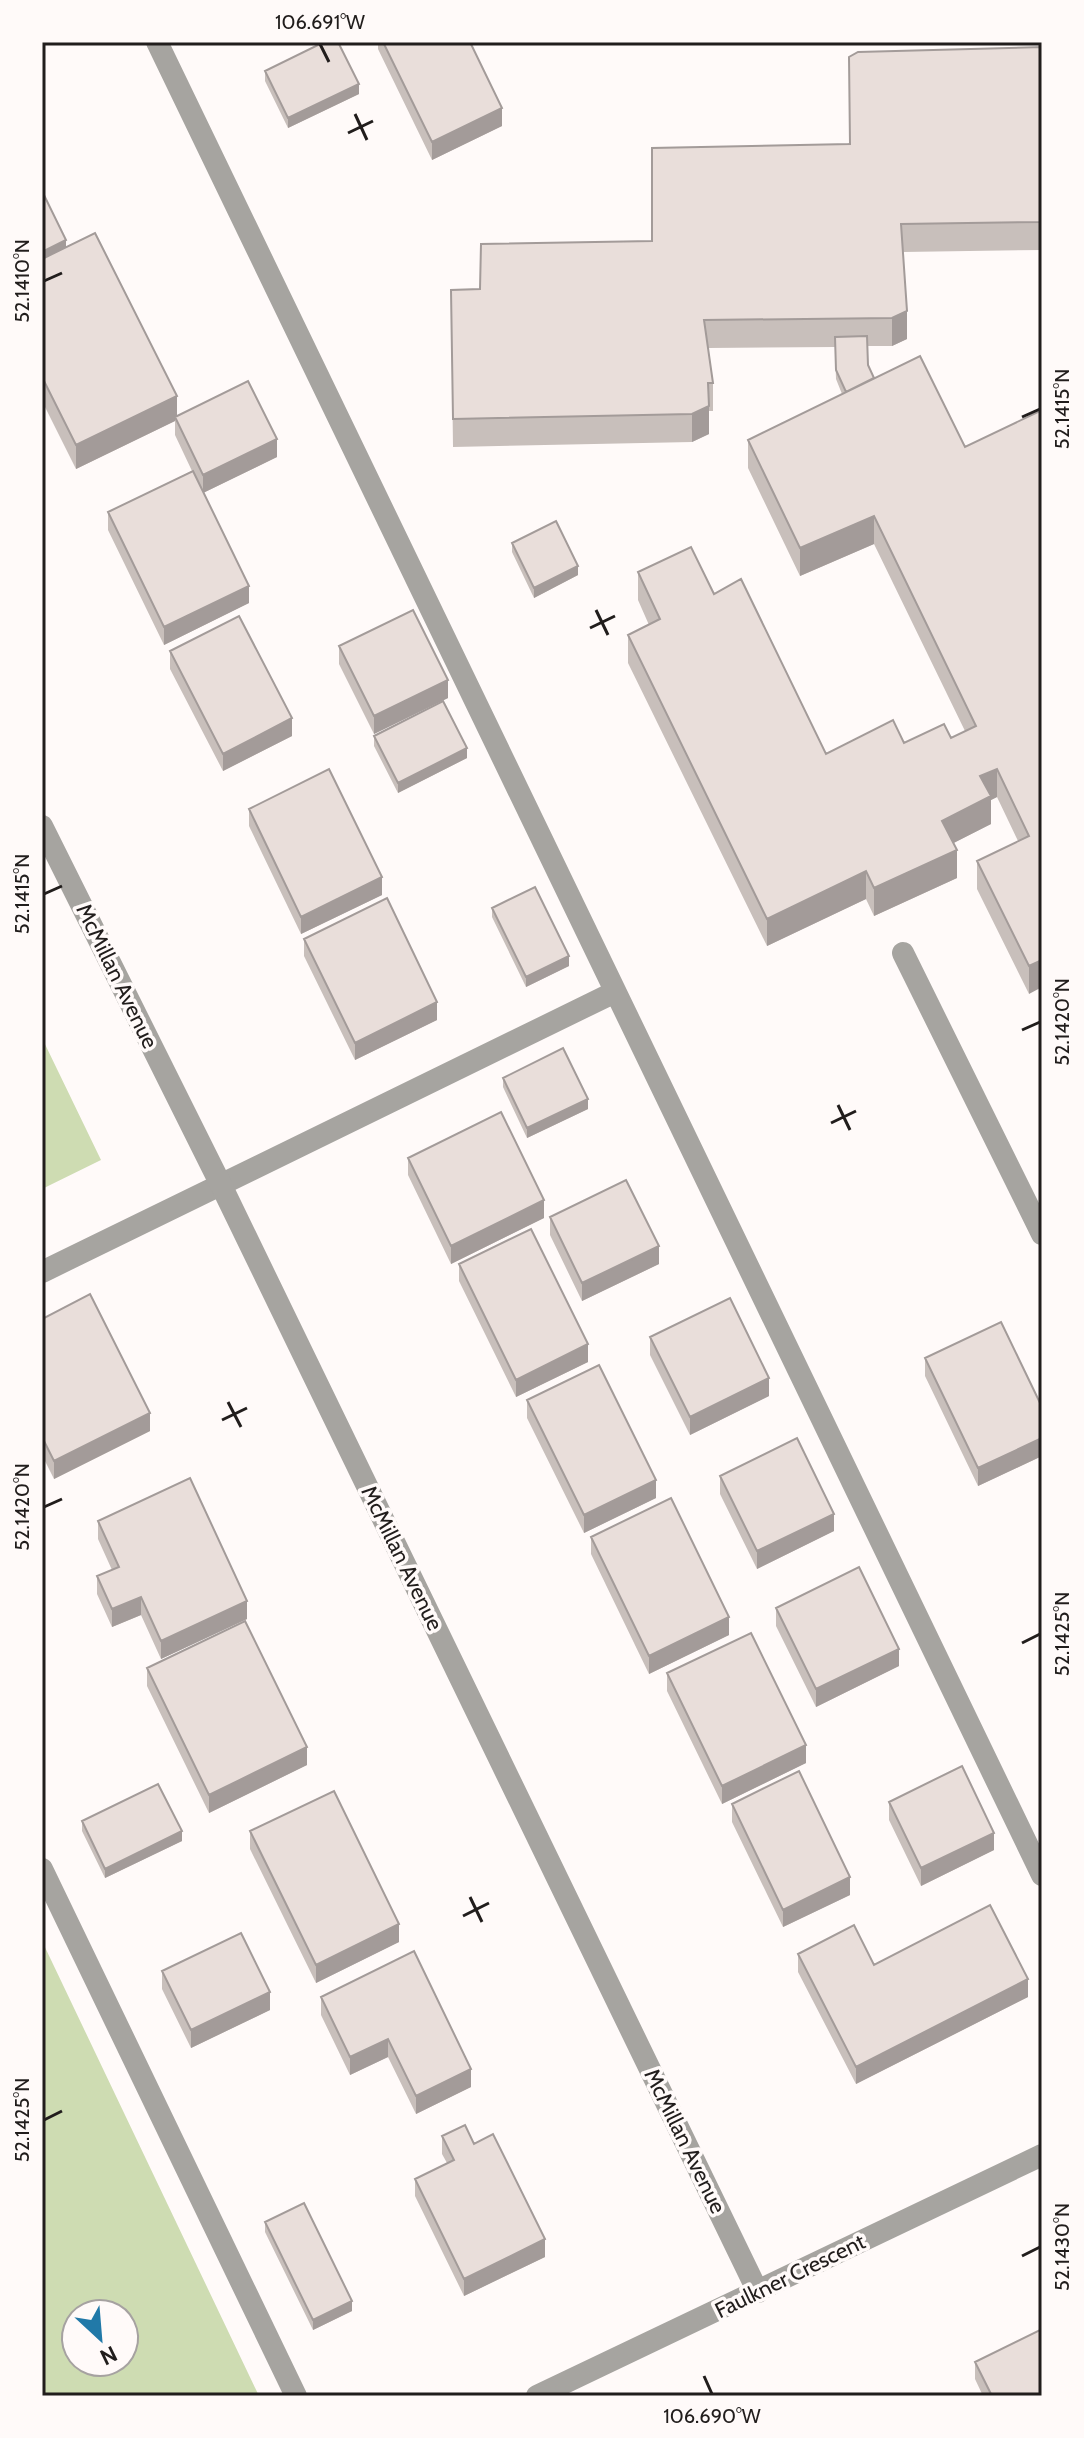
<svg xmlns="http://www.w3.org/2000/svg" width="1084" height="2438" font-family="Cabin,sans-serif">
<rect width="100%" height="100%" fill="#fffaf9"/>
<!-- green -->
<path fill="#cedcb2" fill-rule="evenodd" d="M 42,1038 L 101,1160 L 42,1189 Z
M 42,1941 L 259,2396 L 42,2396 ZM 76,2314 L 124,2314 L 124,2362 L 76,2362 Z"/>
<g fill="none" stroke-linecap="round" stroke-linejoin="round">
<!-- service -->
<path stroke="#a6a4a0" stroke-width="22" d="M 157,42 L 1042,1875
M 903,953 L 1042,1234
M 42,1272 L 615,992
M 42,1869 L 296,2396"/>
<!-- minor -->
<path stroke="#a6a4a0" stroke-width="22" d="M 42,826 L 221,1185 L 758,2292
M 537,2396 L 1042,2155"/>
</g>
<!-- wall -->
<path fill="#c8bfbb" d="M 378,42 L 470,42 L 502,126 L 432,160 L 378,49 Z
M 1042,47 L 1042,250 L 903,252 L 907,339 L 892,346 L 867,346 L 868,365 L 874,378 L 965,447 L 1042,410 L 1029,994 L 977,889 L 977,861 L 1018,841 L 997,797 L 991,800 L 991,824 L 953,843 L 957,878 L 874,916 L 866,899 L 767,946 L 628,663 L 628,635 L 649,625 L 638,600 L 638,572 L 714,594 L 826,754 L 904,743 L 951,738 L 965,731 L 874,544 L 800,576 L 748,468 L 748,440 L 842,394 L 836,379 L 835,347 L 708,348 L 713,383 L 713,411 L 709,411 L 709,434 L 692,442 L 453,447 L 451,290 L 480,289 L 652,241 Z
M 265,71 L 359,94 L 288,128 L 265,81 Z
M 42,191 L 66,248 L 177,416 L 277,457 L 203,493 L 249,603 L 164,645 L 108,530 L 108,512 L 192,471 L 175,435 L 175,421 L 76,469 L 42,401 Z
M 512,543 L 578,575 L 534,598 L 512,552 Z
M 339,646 L 448,698 L 374,734 L 339,664 Z
M 170,651 L 292,736 L 223,771 L 170,669 Z
M 374,736 L 467,758 L 398,793 L 374,746 Z
M 249,809 L 382,895 L 301,934 L 249,826 Z
M 492,908 L 569,966 L 526,987 L 492,917 Z
M 304,939 L 437,1020 L 355,1060 L 304,956 Z
M 503,1078 L 588,1109 L 527,1138 L 503,1087 Z
M 408,1158 L 544,1218 L 451,1264 L 408,1175 Z
M 550,1217 L 659,1264 L 582,1301 L 550,1235 Z
M 459,1264 L 588,1362 L 516,1397 L 459,1281 Z
M 42,1319 L 150,1431 L 54,1479 L 42,1455 Z
M 650,1337 L 769,1396 L 690,1435 L 650,1355 Z
M 925,1358 L 1042,1407 L 1042,1456 L 978,1486 L 925,1376 Z
M 527,1400 L 656,1498 L 584,1533 L 527,1418 Z
M 720,1476 L 834,1531 L 757,1569 L 720,1494 Z
M 98,1521 L 247,1619 L 161,1659 L 141,1615 L 112,1627 L 97,1594 L 97,1576 L 112,1570 L 98,1539 Z
M 591,1537 L 729,1635 L 649,1674 L 591,1554 Z
M 776,1608 L 899,1666 L 816,1707 L 776,1626 Z
M 147,1668 L 307,1765 L 209,1813 L 147,1686 Z
M 667,1673 L 806,1763 L 722,1804 L 667,1691 Z
M 889,1802 L 994,1850 L 921,1886 L 889,1820 Z
M 732,1804 L 850,1895 L 783,1927 L 732,1822 Z
M 82,1821 L 182,1841 L 105,1878 L 82,1831 Z
M 250,1831 L 399,1942 L 316,1983 L 250,1849 Z
M 798,1954 L 874,1965 L 1028,1997 L 856,2084 L 798,1972 Z
M 162,1971 L 270,2010 L 191,2048 L 162,1989 Z
M 321,1997 L 471,2087 L 416,2114 L 388,2057 L 350,2075 L 321,2015 Z
M 442,2136 L 474,2144 L 545,2257 L 464,2296 L 415,2196 L 415,2179 L 447,2163 L 442,2154 Z
M 265,2222 L 352,2311 L 313,2330 L 265,2232 Z
M 975,2362 L 1042,2396 L 983,2396 L 975,2379 Z"/>
<!-- shaded-wall -->
<path fill="#a39b99" d="M 359,84 L 359,94 L 288,128 L 288,118 Z
M 502,108 L 502,126 L 432,160 L 432,142 Z
M 66,240 L 66,258 L 42,269 L 42,252 Z
M 907,311 L 907,339 L 892,346 L 892,318 Z
M 177,396 L 177,420 L 175,417 L 175,421 L 76,469 L 76,445 Z
M 709,406 L 709,434 L 692,442 L 692,414 Z
M 277,439 L 277,457 L 203,493 L 203,475 Z
M 874,516 L 874,544 L 800,576 L 800,548 Z
M 578,566 L 578,575 L 534,598 L 534,588 Z
M 249,586 L 249,603 L 164,645 L 164,627 Z
M 448,680 L 448,698 L 374,734 L 374,716 Z
M 292,718 L 292,736 L 223,771 L 223,754 Z
M 467,748 L 467,758 L 398,793 L 398,783 Z
M 997,769 L 997,797 L 991,800 L 991,824 L 942,849 L 942,821 L 980,776 Z
M 957,850 L 957,878 L 874,916 L 874,888 Z
M 866,871 L 866,899 L 767,946 L 767,919 Z
M 382,877 L 382,895 L 301,934 L 301,917 Z
M 569,956 L 569,966 L 526,987 L 526,977 Z
M 1042,960 L 1042,987 L 1029,994 L 1029,966 Z
M 437,1002 L 437,1020 L 355,1060 L 355,1043 Z
M 588,1099 L 588,1109 L 527,1138 L 527,1128 Z
M 544,1200 L 544,1218 L 451,1264 L 451,1246 Z
M 659,1246 L 659,1264 L 582,1301 L 582,1283 Z
M 588,1344 L 588,1362 L 516,1397 L 516,1380 Z
M 769,1378 L 769,1396 L 690,1435 L 690,1417 Z
M 150,1413 L 150,1431 L 54,1479 L 54,1461 Z
M 1042,1438 L 1042,1456 L 978,1486 L 978,1468 Z
M 656,1480 L 656,1498 L 584,1533 L 584,1515 Z
M 834,1514 L 834,1531 L 757,1569 L 757,1551 Z
M 141,1597 L 141,1615 L 112,1627 L 112,1609 Z
M 247,1601 L 247,1619 L 161,1659 L 161,1641 Z
M 729,1617 L 729,1635 L 649,1674 L 649,1656 Z
M 899,1649 L 899,1666 L 816,1707 L 816,1689 Z
M 806,1745 L 806,1763 L 722,1804 L 722,1786 Z
M 307,1747 L 307,1765 L 209,1813 L 209,1795 Z
M 182,1831 L 182,1841 L 105,1878 L 105,1869 Z
M 994,1833 L 994,1850 L 921,1886 L 921,1868 Z
M 850,1877 L 850,1895 L 783,1927 L 783,1910 Z
M 399,1924 L 399,1942 L 316,1983 L 316,1965 Z
M 1028,1979 L 1028,1997 L 856,2084 L 856,2067 Z
M 270,1992 L 270,2010 L 191,2048 L 191,2030 Z
M 388,2039 L 388,2057 L 350,2075 L 350,2057 Z
M 471,2069 L 471,2087 L 416,2114 L 416,2096 Z
M 545,2239 L 545,2257 L 464,2296 L 464,2279 Z
M 352,2301 L 352,2311 L 313,2330 L 313,2320 Z"/>
<!-- building -->
<path fill="#e9deda" stroke="#a39b99" stroke-width="2" d="M 324,42 L 338,42 L 359,84 L 288,118 L 265,71 Z
M 383,42 L 470,42 L 502,108 L 432,142 Z
M 1042,47 L 1042,222 L 901,224 L 907,311 L 892,318 L 704,320 L 713,383 L 708,383 L 709,406 L 692,414 L 453,419 L 451,290 L 480,289 L 481,244 L 652,241 L 652,148 L 850,144 L 849,57 L 858,52 Z
M 42,191 L 66,240 L 42,252 Z
M 95,233 L 177,396 L 76,445 L 42,377 L 42,259 Z
M 867,336 L 868,365 L 874,378 L 846,392 L 836,370 L 835,337 Z
M 920,356 L 965,447 L 1042,410 L 1042,960 L 1029,966 L 977,861 L 1029,836 L 997,769 L 980,776 L 991,796 L 942,821 L 957,850 L 874,888 L 866,871 L 767,919 L 628,635 L 660,619 L 638,572 L 691,547 L 714,594 L 741,579 L 826,754 L 893,720 L 904,743 L 944,724 L 951,738 L 976,726 L 874,516 L 800,548 L 748,440 Z
M 248,381 L 277,439 L 203,475 L 175,417 Z
M 193,471 L 249,586 L 164,627 L 108,512 Z
M 556,521 L 578,566 L 534,588 L 512,543 Z
M 413,610 L 448,680 L 374,716 L 339,646 Z
M 239,616 L 292,718 L 223,754 L 170,651 Z
M 443,701 L 467,748 L 398,783 L 374,736 Z
M 329,769 L 382,877 L 301,917 L 249,809 Z
M 535,887 L 569,956 L 526,977 L 492,908 Z
M 387,898 L 437,1002 L 355,1043 L 304,939 Z
M 563,1048 L 588,1099 L 527,1128 L 503,1078 Z
M 501,1112 L 544,1200 L 451,1246 L 408,1158 Z
M 626,1180 L 659,1246 L 582,1283 L 550,1217 Z
M 531,1229 L 588,1344 L 516,1380 L 459,1264 Z
M 90,1294 L 150,1413 L 54,1461 L 42,1437 L 42,1319 Z
M 730,1298 L 769,1378 L 690,1417 L 650,1337 Z
M 1001,1322 L 1042,1407 L 1042,1438 L 978,1468 L 925,1358 Z
M 599,1365 L 656,1480 L 584,1515 L 527,1400 Z
M 797,1438 L 834,1514 L 757,1551 L 720,1476 Z
M 190,1478 L 247,1601 L 161,1641 L 141,1597 L 112,1609 L 97,1576 L 119,1567 L 98,1521 Z
M 671,1498 L 729,1617 L 649,1656 L 591,1537 Z
M 859,1567 L 899,1649 L 816,1689 L 776,1608 Z
M 245,1621 L 307,1747 L 209,1795 L 147,1668 Z
M 751,1633 L 806,1745 L 722,1786 L 667,1673 Z
M 962,1766 L 994,1833 L 921,1868 L 889,1802 Z
M 799,1771 L 850,1877 L 783,1910 L 732,1804 Z
M 158,1784 L 182,1831 L 105,1869 L 82,1821 Z
M 334,1791 L 399,1924 L 316,1965 L 250,1831 Z
M 990,1905 L 1028,1979 L 856,2067 L 798,1954 L 854,1925 L 874,1965 Z
M 241,1933 L 270,1992 L 191,2030 L 162,1971 Z
M 414,1951 L 471,2069 L 416,2096 L 388,2039 L 350,2057 L 321,1997 Z
M 465,2125 L 474,2144 L 493,2134 L 545,2239 L 464,2279 L 415,2179 L 454,2160 L 442,2136 Z
M 304,2203 L 352,2301 L 313,2320 L 265,2222 Z
M 1042,2329 L 1042,2396 L 992,2396 L 975,2362 Z"/>
<!-- ticks -->
<path fill="none" stroke="#211d1c" stroke-width="3" d="M 320,44 L 329,62M 355,114 L 367,140M 348,133 L 373,121M 44,281 L 62,273M 1022,417 L 1040,409M 596,610 L 608,635M 590,628 L 615,616M 44,894 L 62,886M 1022,1030 L 1040,1022M 838,1105 L 850,1130M 831,1123 L 856,1111M 228,1402 L 241,1427M 222,1420 L 247,1408M 44,1507 L 62,1499M 1022,1643 L 1040,1634M 470,1897 L 482,1922M 463,1916 L 489,1903M 44,2120 L 62,2111M 1022,2256 L 1040,2247M 704,2376 L 712,2394"/>
<g text-anchor="middle" dominant-baseline="central" stroke-width="7" stroke-linejoin="round" paint-order="stroke">
<!-- street labels -->
<g font-size="22" fill="#211d1c" stroke="#fffaf9">
<text transform="translate(117 976) rotate(64)">McMillan Avenue</text>
<text transform="translate(402 1558) rotate(64)">McMillan Avenue</text>
<text transform="translate(685 2141) rotate(64)">McMillan Avenue</text>
<text transform="translate(790 2276) rotate(-26)">Faulkner Crescent</text>
</g>
</g>
<!-- border -->
<rect width="1084" height="2438" fill="none" stroke="#fffaf9" stroke-width="88"/>
<!-- north arrow -->
<g transform="translate(100 2338) rotate(154)"><circle r="38" fill="#fffaf9" stroke="#a6a2a1" stroke-width="2"/>
<path d="M0-6L14 30L0 20L-14 30Z" fill="#2179a8"/>
<text y="-12" font-size="22" font-weight="bold" text-anchor="middle" fill="#211d1c">N</text>
</g>
<rect x="44" y="44" width="996" height="2350" fill="none" stroke="#211d1c" stroke-width="3"/>
<g font-size="20" text-anchor="middle" fill="#211d1c">
<text x="320" y="29">106.691°W</text>
<text transform="translate(22 281) rotate(-90)" y="7">52.1410°N</text>
<text transform="translate(1062 409) rotate(-90)" y="7">52.1415°N</text>
<text transform="translate(22 894) rotate(-90)" y="7">52.1415°N</text>
<text transform="translate(1062 1022) rotate(-90)" y="7">52.1420°N</text>
<text transform="translate(22 1507) rotate(-90)" y="7">52.1420°N</text>
<text transform="translate(1062 1634) rotate(-90)" y="7">52.1425°N</text>
<text transform="translate(22 2120) rotate(-90)" y="7">52.1425°N</text>
<text transform="translate(1062 2247) rotate(-90)" y="7">52.1430°N</text>
<text x="712" y="2423">106.690°W</text>
</g>
</svg>
